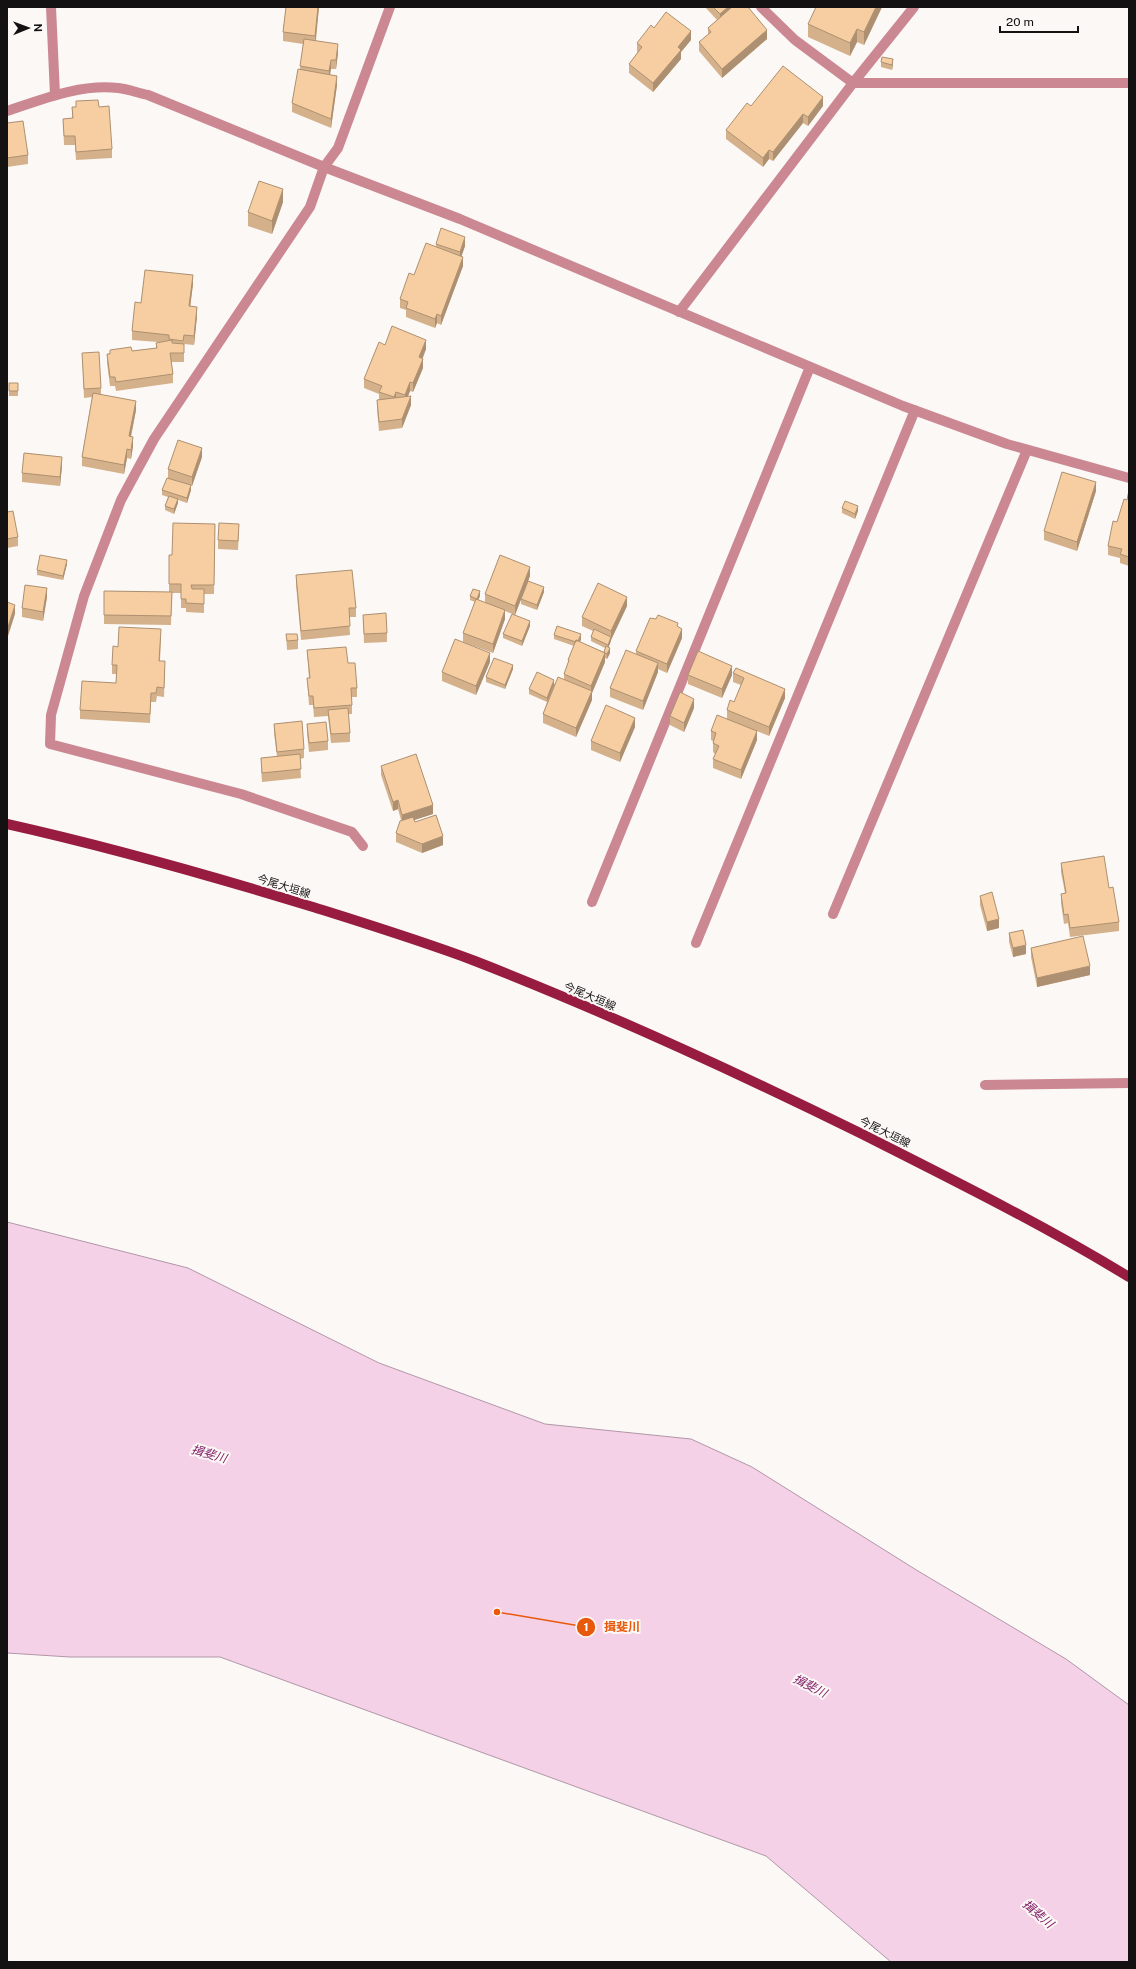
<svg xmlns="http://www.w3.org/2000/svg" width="1136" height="1969" font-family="'Public Sans','Noto Sans JP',sans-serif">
<rect width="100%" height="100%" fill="#fbf8f6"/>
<!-- water -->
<path fill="#f5d1e7" stroke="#b197a7" d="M 7,1222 L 188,1268 L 379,1363 L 545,1424 L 691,1439 L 752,1467 L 918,1571 L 1066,1659 L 1129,1705 L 1129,1962 L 891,1962 L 766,1856 L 220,1657 L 70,1657 L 7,1653 Z"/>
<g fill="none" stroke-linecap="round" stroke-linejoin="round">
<!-- minor -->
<path stroke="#cb8892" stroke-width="10" d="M 51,7 L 55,95
M 761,7 L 795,40 L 853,83 L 914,7
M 7,111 C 43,99 79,84 118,88 C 128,89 138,93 148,95 L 324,167 L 460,219 L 903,406 L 1007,444 L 1129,478
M 679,312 L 853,83 L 1129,83
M 363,846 L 352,832 L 241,794 L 50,744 L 51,715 L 84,596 L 121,500 L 154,439 L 310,207 L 324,167 L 338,148 L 390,7
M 592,902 L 810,367
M 833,914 L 1027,450
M 696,943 L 915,410
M 985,1085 L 1129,1083"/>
<!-- major -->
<path stroke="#971c40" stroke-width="10" d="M 7,824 C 110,847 212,876 313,907 C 367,924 422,941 475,961 C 606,1012 734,1071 860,1133 C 951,1179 1042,1224 1129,1277"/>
</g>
<!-- wall -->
<path fill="#d4b18a" d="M 286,7 L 319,7 L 316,41 L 338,53 L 336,69 L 331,69 L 330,74 L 337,85 L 331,128 L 292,112 L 292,103 L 300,69 L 303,44 L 283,41 L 283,32 Z
M 705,7 L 748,7 L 767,39 L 722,78 L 699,51 L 699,42 L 708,35 L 708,28 L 717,20 Z
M 882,7 L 864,45 L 857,42 L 850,56 L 808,37 L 808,24 Z
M 654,28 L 691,40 L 681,52 L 681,59 L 653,92 L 629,73 L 629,64 L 638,52 L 637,52 L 637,43 Z
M 881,62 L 893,64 L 892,70 L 881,67 Z
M 76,101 L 99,107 L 112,149 L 112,158 L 76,160 L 75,145 L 64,145 L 63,119 L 72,118 L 72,107 L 76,107 Z
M 751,106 L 823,106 L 808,126 L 803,123 L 773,161 L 769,159 L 763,167 L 726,139 L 726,130 Z
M 7,123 L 28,155 L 28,164 L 7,167 Z
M 283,202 L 272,234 L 248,226 L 248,212 Z
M 436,244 L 465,246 L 461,256 L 463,266 L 441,325 L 437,323 L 435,328 L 406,317 L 406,310 L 400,308 L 400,299 L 414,275 L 436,247 Z
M 193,284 L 190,307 L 197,316 L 194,345 L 184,344 L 184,362 L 171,362 L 173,374 L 173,383 L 116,391 L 115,386 L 110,386 L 107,363 L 107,354 L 156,348 L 156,343 L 158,342 L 132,340 L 132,331 L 141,303 Z
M 385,345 L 426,349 L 423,358 L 423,368 L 413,392 L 410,391 L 408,396 L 411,405 L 402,428 L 379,431 L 377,409 L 377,400 L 379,400 L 379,394 L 364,388 L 364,379 Z
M 82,353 L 101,388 L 101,395 L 136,410 L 131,437 L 133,446 L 131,459 L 127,458 L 124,474 L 82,466 L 82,457 L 92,397 L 84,398 Z
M 9,383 L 18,383 L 18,396 L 9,396 Z
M 202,457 L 192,486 L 191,486 L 191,490 L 187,503 L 178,500 L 178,503 L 174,514 L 165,510 L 165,506 L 168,497 L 162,495 L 162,490 L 168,478 L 168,469 Z
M 62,466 L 60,486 L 22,482 L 22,473 Z
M 1129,490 L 1129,566 L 1120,563 L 1120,558 L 1108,555 L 1108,546 L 1117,522 L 1127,500 Z
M 1096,491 L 1077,551 L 1044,540 L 1044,531 Z
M 842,508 L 858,511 L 855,519 L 842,513 Z
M 7,512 L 18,537 L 18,546 L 7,548 Z
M 215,524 L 214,594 L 204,594 L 204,613 L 186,612 L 186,608 L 181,608 L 181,593 L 172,593 L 171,625 L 104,624 L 104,591 L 169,592 L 169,555 L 172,555 Z
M 239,533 L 238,550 L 218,549 L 218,540 Z
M 67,564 L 63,580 L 37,575 L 37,570 Z
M 296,575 L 356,608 L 356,617 L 349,617 L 350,635 L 301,640 L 296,584 Z
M 530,576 L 515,615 L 505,611 L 505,619 L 493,653 L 463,642 L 463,633 L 475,602 L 470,600 L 470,596 L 480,596 L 478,600 L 485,603 L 485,594 Z
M 544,592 L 537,610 L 521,604 L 521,599 Z
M 47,597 L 43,621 L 22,617 L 22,608 Z
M 627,606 L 611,640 L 608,647 L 610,653 L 607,659 L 605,658 L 605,662 L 592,693 L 592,700 L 576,737 L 543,723 L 543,714 L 547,702 L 529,694 L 529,689 L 554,684 L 564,679 L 564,674 L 568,663 L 568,660 L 574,646 L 554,639 L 554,635 L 581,639 L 580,642 L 604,652 L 605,648 L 591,641 L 591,637 L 593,631 L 582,626 L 582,617 Z
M 363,615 L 387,633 L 387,642 L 364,643 Z
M 530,626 L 522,646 L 503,638 L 503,634 Z
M 678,627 L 682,638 L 667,673 L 658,669 L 658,672 L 643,710 L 610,697 L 610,688 L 636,654 L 636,651 Z
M 286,634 L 298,640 L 298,649 L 287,650 Z
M 161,638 L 160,661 L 165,670 L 164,697 L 157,696 L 156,702 L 151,702 L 150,723 L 80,719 L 80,710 L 116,683 L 116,674 L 112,674 L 112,665 L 118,647 Z
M 307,650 L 348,663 L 357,688 L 357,697 L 352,697 L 352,714 L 348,714 L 350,733 L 350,742 L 331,743 L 328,716 L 314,717 L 313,705 L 309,705 L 307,678 L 309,678 Z
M 490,662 L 476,695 L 442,681 L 442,672 Z
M 736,668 L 785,698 L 769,736 L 757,731 L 757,740 L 741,779 L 713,768 L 713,759 L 715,754 L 713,752 L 713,741 L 711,740 L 711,731 L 727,718 L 727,710 L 734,702 L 741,685 L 733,682 L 733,673 Z
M 513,669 L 505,689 L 486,682 L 486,677 Z
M 688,675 L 732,675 L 722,698 L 688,684 Z
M 694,708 L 684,732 L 670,725 L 670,716 Z
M 274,724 L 304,749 L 304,758 L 300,759 L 301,778 L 262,782 L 261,767 L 261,758 L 277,757 L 274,733 Z
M 307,724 L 328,741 L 328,750 L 309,752 L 307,733 Z
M 635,727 L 620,762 L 591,750 L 591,741 Z
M 381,766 L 433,814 L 414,820 L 415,822 L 443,845 L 422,853 L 396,842 L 396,833 L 401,820 L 398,809 L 393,811 L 381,775 Z
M 1061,863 L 1109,888 L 1119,922 L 1119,931 L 1070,937 L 1068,923 L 1064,924 L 1061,903 L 1061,894 L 1065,893 L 1061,872 Z
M 980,896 L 999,928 L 987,931 L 980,905 Z
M 1009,933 L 1026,954 L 1013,957 L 1009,942 Z
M 1031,948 L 1090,975 L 1037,987 L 1031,957 Z"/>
<!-- shaded-wall -->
<path fill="#ad9071" d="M 318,7 L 319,7 L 315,45 L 315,36 Z
M 728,7 L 737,7 L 720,23 L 720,14 Z
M 876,7 L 882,7 L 864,45 L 864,32 Z
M 857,29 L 857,42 L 850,56 L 850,43 Z
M 767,30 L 767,39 L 722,78 L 722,69 Z
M 691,31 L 691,40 L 681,52 L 681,59 L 653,92 L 653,83 L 678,47 Z
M 338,44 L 338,53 L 336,69 L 336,60 Z
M 893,59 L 893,64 L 892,70 L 892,65 Z
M 331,60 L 331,69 L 329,80 L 329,71 Z
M 337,76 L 337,85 L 331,128 L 331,119 Z
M 823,97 L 823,106 L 808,126 L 808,117 Z
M 803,114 L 803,123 L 773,161 L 773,152 Z
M 769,150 L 769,159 L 763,167 L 763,158 Z
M 283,189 L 283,202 L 272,234 L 272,221 Z
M 465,237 L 465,246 L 460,261 L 460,252 Z
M 463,257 L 463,266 L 441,325 L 441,316 Z
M 193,275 L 193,284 L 189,316 L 189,306 Z
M 197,307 L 197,316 L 194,345 L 194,336 Z
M 437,314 L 437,323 L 435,328 L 435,319 Z
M 426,340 L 426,349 L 419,366 L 419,357 Z
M 423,359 L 423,368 L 413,392 L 413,383 Z
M 410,382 L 410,391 L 405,404 L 405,395 Z
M 396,392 L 396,401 L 394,397 Z
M 411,396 L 411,405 L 402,428 L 402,419 Z
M 136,401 L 136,410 L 129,445 L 129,436 Z
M 133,437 L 133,446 L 131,459 L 131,450 Z
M 202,448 L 202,457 L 192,486 L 192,477 Z
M 127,449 L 127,458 L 124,474 L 124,465 Z
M 62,457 L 62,466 L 60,486 L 60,477 Z
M 1096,482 L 1096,491 L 1077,551 L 1077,542 Z
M 191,485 L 191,490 L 187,503 L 187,498 Z
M 178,499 L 178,503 L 174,514 L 174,509 Z
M 858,506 L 858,511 L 855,519 L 855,514 Z
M 67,560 L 67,564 L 63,580 L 63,576 Z
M 530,567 L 530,576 L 515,615 L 515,606 Z
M 544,587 L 544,592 L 537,610 L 537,605 Z
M 47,588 L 47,597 L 43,621 L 43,612 Z
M 480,591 L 480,596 L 477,603 L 477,599 Z
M 627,597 L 627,606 L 611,640 L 611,641 L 608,649 L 608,645 L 611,637 L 611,631 Z
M 15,605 L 15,614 L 8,636 L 8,627 Z
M 505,610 L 505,619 L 493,653 L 493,644 Z
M 530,621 L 530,626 L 522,646 L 522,641 Z
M 682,629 L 682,638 L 667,673 L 667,664 Z
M 581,634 L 581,639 L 578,648 L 578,643 Z
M 610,648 L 610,653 L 607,659 L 607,654 Z
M 490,653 L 490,662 L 476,695 L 476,686 Z
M 605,653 L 605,662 L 592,693 L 592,700 L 576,737 L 576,728 L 591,692 L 591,686 Z
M 658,663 L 658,672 L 643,710 L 643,701 Z
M 513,665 L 513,669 L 505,689 L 505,685 Z
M 732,666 L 732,675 L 722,698 L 722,689 Z
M 554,680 L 554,685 L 547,702 L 547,698 Z
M 785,689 L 785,698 L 769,736 L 769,727 Z
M 694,699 L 694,708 L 684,732 L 684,723 Z
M 635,718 L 635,727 L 620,762 L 620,753 Z
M 757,731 L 757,740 L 741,779 L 741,770 Z
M 398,800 L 398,809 L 393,811 L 393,802 Z
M 433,805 L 433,814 L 402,824 L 402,815 Z
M 443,836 L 443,845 L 422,853 L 422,844 Z
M 999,919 L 999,928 L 987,931 L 987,922 Z
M 1026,945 L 1026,954 L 1013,957 L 1013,948 Z
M 1090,966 L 1090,975 L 1037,987 L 1037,978 Z"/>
<!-- building -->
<path fill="#f7cea1" stroke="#ad9071" d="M 286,7 L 318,7 L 315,36 L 283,32 Z
M 713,7 L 728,7 L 720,14 Z
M 732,7 L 748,7 L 767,30 L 722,69 L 699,42 L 711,32 L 708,28 Z
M 816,7 L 876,7 L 864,32 L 857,29 L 850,43 L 808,24 Z
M 666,12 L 691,31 L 678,47 L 681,50 L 653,83 L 629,64 L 642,47 L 637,43 L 651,25 L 654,28 Z
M 304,39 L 338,44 L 336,60 L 331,60 L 329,71 L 300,66 Z
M 882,57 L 893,59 L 892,65 L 881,62 Z
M 783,66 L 823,97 L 808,117 L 803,114 L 773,152 L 769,150 L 763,158 L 726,130 L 747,103 L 751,106 Z
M 298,69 L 337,76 L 331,119 L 292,103 Z
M 98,100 L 99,107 L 109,106 L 112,149 L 76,152 L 75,136 L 64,136 L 63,119 L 73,118 L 72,107 L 76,107 L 76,101 Z
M 23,121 L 28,155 L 7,158 L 7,123 Z
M 259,181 L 283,189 L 272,221 L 248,212 Z
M 441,228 L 465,237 L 460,252 L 436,244 Z
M 426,243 L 463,257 L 441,316 L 437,314 L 435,319 L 406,308 L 408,302 L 400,299 L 409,273 L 414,275 Z
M 145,270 L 193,275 L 189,306 L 197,307 L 194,336 L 184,335 L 183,341 L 169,339 L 169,335 L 132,331 L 135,302 L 141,303 Z
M 392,326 L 426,340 L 419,357 L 423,359 L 413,383 L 410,382 L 405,395 L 396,392 L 394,397 L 379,392 L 382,386 L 364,379 L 379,342 L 385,345 Z
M 172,340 L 172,343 L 184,344 L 184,353 L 170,353 L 173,374 L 116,382 L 115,377 L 110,377 L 107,354 L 110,354 L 110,350 L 131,347 L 132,351 L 157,348 L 156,343 Z
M 99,352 L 101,388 L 84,389 L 82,353 Z
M 9,383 L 18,383 L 18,391 L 9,391 Z
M 93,393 L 136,401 L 129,436 L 133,437 L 131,450 L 127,449 L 124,465 L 82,457 Z
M 411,396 L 402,419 L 379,422 L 377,400 Z
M 178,440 L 202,448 L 192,477 L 168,469 Z
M 24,453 L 62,457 L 60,477 L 22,473 Z
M 1062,472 L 1096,482 L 1077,542 L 1044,531 Z
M 167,478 L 191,485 L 187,498 L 162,490 Z
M 1129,490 L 1129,557 L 1120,554 L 1122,549 L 1108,546 L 1113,521 L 1117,522 L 1124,499 L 1127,500 Z
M 169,496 L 178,499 L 174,509 L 165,506 Z
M 845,501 L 858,506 L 855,514 L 842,508 Z
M 13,511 L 18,537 L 7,539 L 7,512 Z
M 173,523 L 215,524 L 214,585 L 191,585 L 192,589 L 204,589 L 204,604 L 186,603 L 186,599 L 181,599 L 181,584 L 169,584 L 169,555 L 172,555 Z
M 219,523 L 239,524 L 238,541 L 218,540 Z
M 40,555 L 67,560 L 63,576 L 37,570 Z
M 500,555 L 530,567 L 515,606 L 485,594 Z
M 352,570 L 356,608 L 349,608 L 350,626 L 301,631 L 296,575 Z
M 528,581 L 544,587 L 537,605 L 521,599 Z
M 598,583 L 627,597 L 611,631 L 582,617 Z
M 25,585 L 47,588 L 43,612 L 22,608 Z
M 473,589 L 480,591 L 477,599 L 470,596 Z
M 104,591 L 172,592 L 171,616 L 104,615 Z
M 476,599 L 505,610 L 493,644 L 463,633 Z
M 7,602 L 15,605 L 8,627 L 7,627 Z
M 386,613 L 387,633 L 364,634 L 363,615 Z
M 512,614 L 530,621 L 522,641 L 503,634 Z
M 658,615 L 678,623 L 677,626 L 682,629 L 667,664 L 636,651 L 650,618 L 656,619 Z
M 557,626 L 581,634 L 578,641 L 576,640 L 576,642 L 554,635 Z
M 119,627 L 161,629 L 159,661 L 165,661 L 164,688 L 157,687 L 156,693 L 151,693 L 150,714 L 80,710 L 82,681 L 116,683 L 117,665 L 112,665 L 113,646 L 118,647 Z
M 594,629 L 611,637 L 608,645 L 591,637 Z
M 286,634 L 297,634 L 298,640 L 287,641 Z
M 455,639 L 490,653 L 476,686 L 442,672 Z
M 576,640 L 605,653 L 591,686 L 564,674 L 569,660 L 568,660 Z
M 606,646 L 610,648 L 607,654 L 604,652 Z
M 346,647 L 348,663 L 355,663 L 357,688 L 351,688 L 352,705 L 314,708 L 313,696 L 309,696 L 307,678 L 310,678 L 307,650 Z
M 626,650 L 658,663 L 643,701 L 610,688 Z
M 698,651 L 732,666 L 722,689 L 688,675 Z
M 494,658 L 513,665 L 505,685 L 486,677 Z
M 736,668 L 785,689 L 769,727 L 727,710 L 730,700 L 734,702 L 744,678 L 733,673 Z
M 537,672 L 554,680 L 547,698 L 529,689 Z
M 558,677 L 592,691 L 576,728 L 543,714 Z
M 680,692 L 694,699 L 684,723 L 670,716 Z
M 606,705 L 635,718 L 620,753 L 591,741 Z
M 348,708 L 350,733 L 331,734 L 328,710 Z
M 717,715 L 757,731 L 741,770 L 713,759 L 719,746 L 713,743 L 716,733 L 711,731 Z
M 302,721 L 304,749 L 277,752 L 274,724 Z
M 326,722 L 328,741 L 309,743 L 307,724 Z
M 300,754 L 301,769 L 262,773 L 261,758 Z
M 416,754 L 433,805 L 402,815 L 398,800 L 393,802 L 381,766 Z
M 436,815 L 443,836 L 422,844 L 396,833 L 400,821 L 413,817 L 415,822 Z
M 1104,856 L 1109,888 L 1113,887 L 1119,922 L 1070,928 L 1068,914 L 1064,915 L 1061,894 L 1066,893 L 1061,863 Z
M 992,892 L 999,919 L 987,922 L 980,896 Z
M 1023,930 L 1026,945 L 1013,948 L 1009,933 Z
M 1083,936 L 1090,966 L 1037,978 L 1031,948 Z"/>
<g text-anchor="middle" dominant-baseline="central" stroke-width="4" stroke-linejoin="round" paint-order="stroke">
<!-- street labels -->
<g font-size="11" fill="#131111" stroke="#fbf8f6">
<text transform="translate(284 886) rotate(17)">今尾大垣線</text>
<text transform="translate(590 996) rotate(23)">今尾大垣線</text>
<text transform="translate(885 1132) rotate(26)">今尾大垣線</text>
</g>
<!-- water labels -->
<g font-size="12" font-style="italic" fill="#832069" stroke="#fbf8f6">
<text transform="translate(209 1454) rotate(16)">揖斐川</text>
<text transform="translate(810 1686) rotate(27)">揖斐川</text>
<text transform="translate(1038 1914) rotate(40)">揖斐川</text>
</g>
</g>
<!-- callouts -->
<path fill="none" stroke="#e8590c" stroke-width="1.5" d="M497 1612L586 1627"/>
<g fill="#e8590c" stroke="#fbf8f6" stroke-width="1.5">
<circle cx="497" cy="1612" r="4"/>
<circle cx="586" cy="1627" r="10"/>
</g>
<g font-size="12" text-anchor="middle" font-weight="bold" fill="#fff">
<text x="586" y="1631">1</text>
</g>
<g font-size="12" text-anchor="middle" font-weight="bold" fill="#e8590c" stroke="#fbf8f6" stroke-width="4" stroke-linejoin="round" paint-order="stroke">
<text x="622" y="1631">揖斐川</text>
</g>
<!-- border -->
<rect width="1136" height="1969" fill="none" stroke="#131111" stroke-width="16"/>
<!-- north arrow -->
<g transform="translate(28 28) rotate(89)" stroke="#fbf8f6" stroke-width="3" paint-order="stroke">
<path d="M0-3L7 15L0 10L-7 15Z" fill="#131111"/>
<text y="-6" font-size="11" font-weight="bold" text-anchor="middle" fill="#131111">N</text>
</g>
<!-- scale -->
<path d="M1000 26v6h78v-6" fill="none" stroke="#131111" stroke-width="2"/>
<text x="1006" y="26" font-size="12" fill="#131111" stroke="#fbf8f6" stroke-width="3" paint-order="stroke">20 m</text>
</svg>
